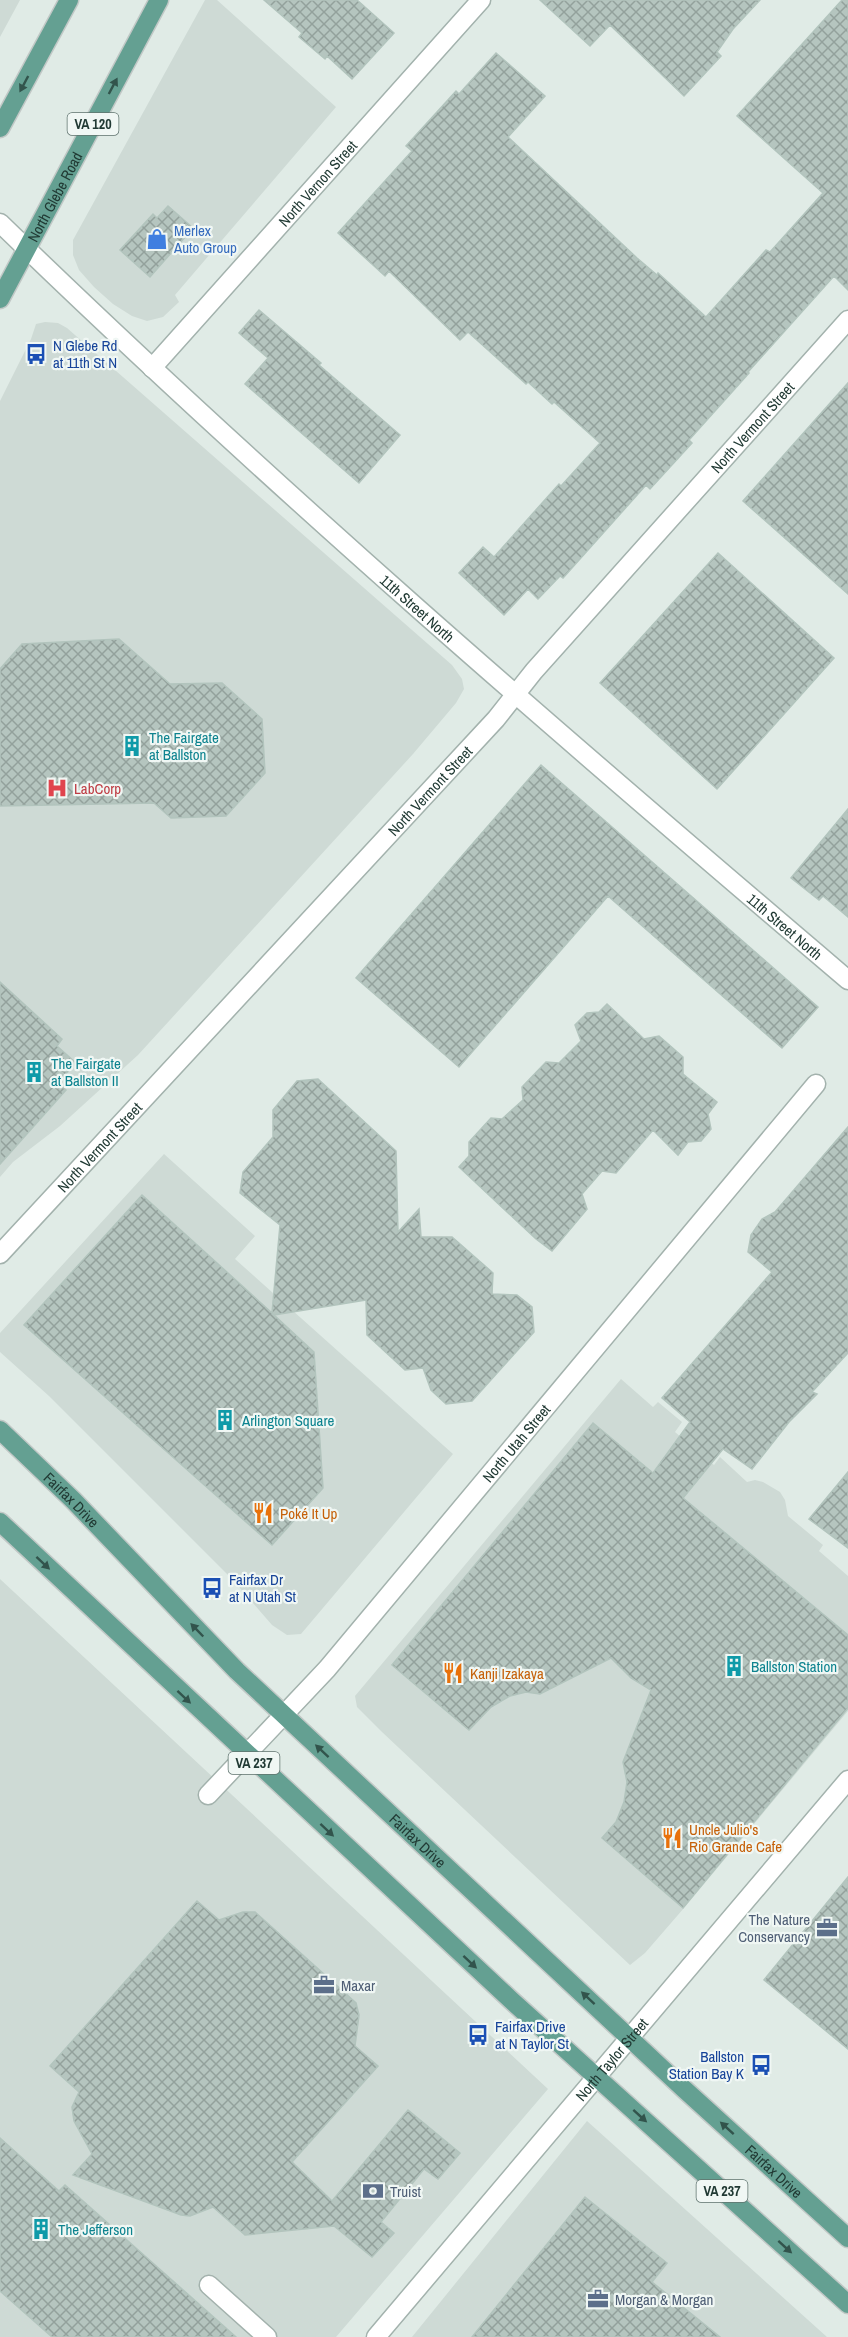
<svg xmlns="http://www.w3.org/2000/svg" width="848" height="2337" font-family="'Archivo Narrow',sans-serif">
<defs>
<pattern id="building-cross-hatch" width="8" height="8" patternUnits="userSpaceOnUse" patternTransform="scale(1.5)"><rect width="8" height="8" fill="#b5c5bf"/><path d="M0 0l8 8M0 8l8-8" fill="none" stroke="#93a19c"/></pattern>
</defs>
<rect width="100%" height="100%" fill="#e0ebe6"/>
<!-- built -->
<path fill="#cedad5" d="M 0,0 L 20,0 L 0,37 Z
M 205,0 L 217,0 L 336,107 L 175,295 L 179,302 L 163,317 L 147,321 L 132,316 L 113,304 L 94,287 L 79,270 L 73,255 L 73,240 Z
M 45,322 L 58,323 L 67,328 L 452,665 L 462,679 L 464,689 L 456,703 L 413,754 L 138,1055 L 60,1126 L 13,1162 L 0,1177 L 0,401 L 31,339 L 36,324 Z
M 164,1154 L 255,1236 L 235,1259 L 453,1454 L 301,1634 L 287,1635 L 272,1625 L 232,1579 L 49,1396 L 0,1352 L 0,1333 Z
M 621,1379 L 653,1407 L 658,1402 L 682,1422 L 675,1432 L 714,1465 L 720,1457 L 747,1482 L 755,1480 L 763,1482 L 780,1492 L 785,1500 L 788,1516 L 823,1545 L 819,1551 L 848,1576 L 848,1711 L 684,1908 L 645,1953 L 630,1965 L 382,1732 L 357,1707 L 355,1696 Z
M 0,1579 L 548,2089 L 336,2337 L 0,2337 Z
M 587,2121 L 827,2337 L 412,2337 Z"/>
<!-- building -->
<path fill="url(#building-cross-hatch)" stroke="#b2c4bd" stroke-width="1.5" d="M 264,0 L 357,0 L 394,33 L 352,79 L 327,56 L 325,59 L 299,37 L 302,33 Z
M 540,0 L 760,0 L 733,29 L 717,52 L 721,56 L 684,96 L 610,25 L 590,46 Z
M 842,0 L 848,0 L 848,290 L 834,276 L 748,372 L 749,373 L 689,440 L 692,443 L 650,489 L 646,485 L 563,578 L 560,576 L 538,599 L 528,589 L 504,615 L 459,573 L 483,547 L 494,557 L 559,484 L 561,486 L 600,443 L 554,402 L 552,404 L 528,382 L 526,384 L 468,332 L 460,340 L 389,271 L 385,276 L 338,233 L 412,151 L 406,146 L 456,91 L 459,94 L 496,53 L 545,96 L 508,137 L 637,258 L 657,275 L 658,273 L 706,317 L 766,250 L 770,252 L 823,193 L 737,116 Z
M 168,206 L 193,228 L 150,277 L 120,250 L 153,214 L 157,218 Z
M 259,310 L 321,363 L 319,365 L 400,435 L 359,483 L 245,384 L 268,358 L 239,333 Z
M 848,383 L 848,594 L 743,501 Z
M 718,553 L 834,658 L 717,789 L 600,683 Z
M 119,639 L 170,684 L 222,683 L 262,719 L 265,773 L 226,816 L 171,818 L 154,803 L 0,806 L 0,669 L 22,644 Z
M 541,765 L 818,1007 L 782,1048 L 608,896 L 459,1067 L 356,978 Z
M 848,809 L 848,917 L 823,896 L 819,900 L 791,878 Z
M 0,982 L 62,1039 L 57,1046 L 76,1063 L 58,1082 L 66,1090 L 0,1164 Z
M 607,1004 L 644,1039 L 659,1036 L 683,1057 L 683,1074 L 717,1102 L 708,1114 L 711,1129 L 701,1141 L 688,1142 L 678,1155 L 653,1130 L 616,1173 L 602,1171 L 582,1194 L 587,1209 L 552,1251 L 536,1239 L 459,1167 L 469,1156 L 469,1142 L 491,1118 L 502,1119 L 523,1100 L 522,1087 L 546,1062 L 559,1063 L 581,1041 L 575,1025 L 587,1013 L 599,1012 Z
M 318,1079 L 396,1151 L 398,1232 L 419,1209 L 421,1237 L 452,1237 L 493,1273 L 492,1294 L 517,1295 L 532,1307 L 534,1332 L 472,1401 L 446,1404 L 431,1390 L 423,1368 L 405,1370 L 367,1335 L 366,1300 L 274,1315 L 314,1352 L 323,1488 L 272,1545 L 24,1325 L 142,1195 L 272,1313 L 280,1225 L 240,1193 L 243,1172 L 273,1137 L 273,1110 L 297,1081 Z
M 848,1127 L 848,1353 L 812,1392 L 817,1394 L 789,1422 L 752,1469 L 723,1449 L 683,1498 L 848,1635 L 848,1708 L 683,1908 L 602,1838 L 616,1822 L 624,1802 L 627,1782 L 623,1762 L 651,1690 L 631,1678 L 611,1658 L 540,1694 L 526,1692 L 510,1696 L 491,1707 L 469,1730 L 392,1665 L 593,1423 L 653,1473 L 690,1422 L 662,1398 L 772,1272 L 748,1252 L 751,1235 L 762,1219 L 775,1212 Z
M 848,1472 L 848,1548 L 809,1519 Z
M 848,1877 L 848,2049 L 764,1980 Z
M 197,1901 L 219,1920 L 243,1912 L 255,1912 L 356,2003 L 359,2015 L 355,2046 L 378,2066 L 292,2162 L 332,2201 L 408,2110 L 460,2153 L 438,2179 L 424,2169 L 381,2222 L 394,2233 L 372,2257 L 334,2226 L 245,2235 L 213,2207 L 190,2216 L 181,2215 L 73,2175 L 92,2154 L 74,2121 L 72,2107 L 79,2092 L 50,2066 Z
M 0,2138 L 59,2191 L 65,2185 L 236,2337 L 52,2337 L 0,2291 Z
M 585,2197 L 667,2263 L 652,2282 L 720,2337 L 472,2337 Z"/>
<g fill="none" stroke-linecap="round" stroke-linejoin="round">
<defs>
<g id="street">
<path id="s1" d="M 0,223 C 272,487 560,735 848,980"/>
<path id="s2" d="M 152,368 L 481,0"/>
<path id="s3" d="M 0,1254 L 496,719 L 534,671 L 848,320"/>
<path id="s4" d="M 208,1795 L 327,1669 L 816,1084"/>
<path d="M 209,2285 L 267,2337"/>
<path id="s5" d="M 376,2337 L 848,1780"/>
</g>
<g id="primary">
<path d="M 0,128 L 69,0"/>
<path id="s6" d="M 0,299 L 159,0"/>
<path id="s7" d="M 0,1430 L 73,1500 L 237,1671 L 684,2089 L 848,2238"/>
<path d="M 0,1522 L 511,2000 L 848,2304"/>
</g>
</defs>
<!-- street casing -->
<use href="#street" stroke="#a3b2ad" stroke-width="21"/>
<!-- primary casing -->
<use href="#primary" stroke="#c1c8c6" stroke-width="21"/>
<!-- street -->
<use href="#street" stroke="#fff" stroke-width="18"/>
<!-- primary -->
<use href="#primary" stroke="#64a092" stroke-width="18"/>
</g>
<!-- one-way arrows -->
<defs><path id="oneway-solid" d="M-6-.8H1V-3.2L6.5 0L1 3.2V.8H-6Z" transform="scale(1.5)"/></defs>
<g fill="#32544c">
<use href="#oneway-solid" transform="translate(24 84) rotate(118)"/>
<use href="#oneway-solid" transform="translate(113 86) rotate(-62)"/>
<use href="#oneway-solid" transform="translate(43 1563) rotate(43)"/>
<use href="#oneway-solid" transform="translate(197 1630) rotate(-134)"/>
<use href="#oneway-solid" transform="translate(184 1697) rotate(43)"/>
<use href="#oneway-solid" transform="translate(322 1751) rotate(-137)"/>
<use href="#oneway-solid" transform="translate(327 1830) rotate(43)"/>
<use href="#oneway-solid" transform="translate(470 1962) rotate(43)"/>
<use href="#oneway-solid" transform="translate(588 1998) rotate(-137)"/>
<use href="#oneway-solid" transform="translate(640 2116) rotate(42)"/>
<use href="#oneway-solid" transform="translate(727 2128) rotate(-138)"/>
<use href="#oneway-solid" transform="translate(785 2247) rotate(42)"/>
</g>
<!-- icons -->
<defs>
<symbol id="shop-bare" viewBox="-9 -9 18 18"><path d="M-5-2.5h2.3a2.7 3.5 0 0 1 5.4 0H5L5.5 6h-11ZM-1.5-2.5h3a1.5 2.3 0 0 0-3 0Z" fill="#3f7fe0" stroke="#f0f7f4" stroke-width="2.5" paint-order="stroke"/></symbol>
<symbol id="bus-bare" viewBox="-9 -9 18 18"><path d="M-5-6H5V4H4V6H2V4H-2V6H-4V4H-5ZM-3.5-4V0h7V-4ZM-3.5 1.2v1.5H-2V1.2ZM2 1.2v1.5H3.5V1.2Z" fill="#1a4fb4" stroke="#f0f7f4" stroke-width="2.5" paint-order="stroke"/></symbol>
<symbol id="building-bare" viewBox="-9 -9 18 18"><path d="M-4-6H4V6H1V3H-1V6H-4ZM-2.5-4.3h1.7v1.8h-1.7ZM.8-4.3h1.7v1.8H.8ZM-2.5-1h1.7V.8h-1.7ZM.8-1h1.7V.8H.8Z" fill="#0f9aa8" stroke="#f0f7f4" stroke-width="2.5" paint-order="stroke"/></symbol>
<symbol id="hospital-bare" viewBox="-9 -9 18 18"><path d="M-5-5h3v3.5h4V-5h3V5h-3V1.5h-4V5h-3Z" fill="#e0444e" stroke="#f0f7f4" stroke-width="2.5" paint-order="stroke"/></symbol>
<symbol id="restaurant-bare" viewBox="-9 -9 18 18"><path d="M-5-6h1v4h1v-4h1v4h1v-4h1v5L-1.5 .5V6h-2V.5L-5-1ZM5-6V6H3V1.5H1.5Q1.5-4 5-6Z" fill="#e8710a" stroke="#f0f7f4" stroke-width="2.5" paint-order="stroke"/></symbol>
<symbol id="office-bare" viewBox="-9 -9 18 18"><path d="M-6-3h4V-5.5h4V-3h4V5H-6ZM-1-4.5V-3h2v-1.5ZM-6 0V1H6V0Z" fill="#5c6f8a" stroke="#f0f7f4" stroke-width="2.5" paint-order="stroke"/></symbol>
<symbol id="bank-bare" viewBox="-9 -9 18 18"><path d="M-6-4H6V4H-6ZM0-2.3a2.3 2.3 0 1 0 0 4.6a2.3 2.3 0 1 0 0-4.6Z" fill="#5c6f8a" stroke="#f0f7f4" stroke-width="2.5" paint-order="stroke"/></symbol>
</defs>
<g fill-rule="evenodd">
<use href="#shop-bare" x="142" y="224" width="30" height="30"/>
<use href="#bus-bare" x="21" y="339" width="30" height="30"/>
<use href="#building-bare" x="117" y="731" width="30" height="30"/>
<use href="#hospital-bare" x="42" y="773" width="30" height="30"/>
<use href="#building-bare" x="19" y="1057" width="30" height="30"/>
<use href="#building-bare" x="210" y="1405" width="30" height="30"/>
<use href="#restaurant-bare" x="248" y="1498" width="30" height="30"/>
<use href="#bus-bare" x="197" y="1573" width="30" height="30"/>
<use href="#building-bare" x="719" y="1651" width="30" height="30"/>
<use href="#restaurant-bare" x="438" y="1658" width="30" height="30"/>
<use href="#restaurant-bare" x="657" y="1823" width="30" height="30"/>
<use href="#office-bare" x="812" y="1913" width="30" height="30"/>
<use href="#office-bare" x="309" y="1970" width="30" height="30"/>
<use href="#bus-bare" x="463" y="2020" width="30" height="30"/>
<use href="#bus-bare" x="746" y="2050" width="30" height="30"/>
<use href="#bank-bare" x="358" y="2176" width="30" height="30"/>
<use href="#building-bare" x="26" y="2214" width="30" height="30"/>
<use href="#office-bare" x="583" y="2284" width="30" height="30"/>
</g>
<g text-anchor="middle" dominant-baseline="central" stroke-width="4.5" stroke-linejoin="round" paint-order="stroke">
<!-- shield labels -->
<g fill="#f0f7f4" stroke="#5f736e" stroke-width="1.5">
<rect x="67.5" y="113" width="51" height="22" rx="4.5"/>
<rect x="228.5" y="1752" width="51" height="22" rx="4.5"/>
<rect x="696.5" y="2180" width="51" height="22" rx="4.5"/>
</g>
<g font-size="14" font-weight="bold" fill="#213a34">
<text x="93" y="124">VA 120</text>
<text x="254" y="1763">VA 237</text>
<text x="722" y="2191">VA 237</text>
</g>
<!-- street labels -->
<g font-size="15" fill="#213a34" stroke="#f0f7f4">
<text stroke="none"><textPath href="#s2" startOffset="248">North Vernon Street</textPath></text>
<text stroke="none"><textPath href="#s6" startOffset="116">North Glebe Road</textPath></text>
<text stroke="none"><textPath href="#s3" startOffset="1118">North Vermont Street</textPath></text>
<text stroke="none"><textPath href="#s1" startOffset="568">11th Street North</textPath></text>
<text stroke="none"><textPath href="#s3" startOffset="632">North Vermont Street</textPath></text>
<text stroke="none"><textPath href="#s1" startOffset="1054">11th Street North</textPath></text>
<text stroke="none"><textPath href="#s3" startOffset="146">North Vermont Street</textPath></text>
<text stroke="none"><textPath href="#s4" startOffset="468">North Utah Street</textPath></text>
<text stroke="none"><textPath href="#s7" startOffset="100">Fairfax Drive</textPath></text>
<text stroke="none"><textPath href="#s7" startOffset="586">Fairfax Drive</textPath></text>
<text stroke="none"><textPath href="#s5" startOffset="364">North Taylor Street</textPath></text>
<text stroke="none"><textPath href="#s7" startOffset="1072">Fairfax Drive</textPath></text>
</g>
<!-- shop labels -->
<g font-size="15" fill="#366cbe" stroke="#f0f7f4" text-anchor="start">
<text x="174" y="230">Merlex<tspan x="174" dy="17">Auto Group</tspan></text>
</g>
<!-- transit labels -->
<g font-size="15" fill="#164399" stroke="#f0f7f4" text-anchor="start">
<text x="53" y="345">N Glebe Rd<tspan x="53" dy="17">at 11th St N</tspan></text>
<text x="229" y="1579">Fairfax Dr<tspan x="229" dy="17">at N Utah St</tspan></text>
<text x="495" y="2026">Fairfax Drive<tspan x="495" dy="17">at N Taylor St</tspan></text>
<text x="744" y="2056" text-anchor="end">Ballston<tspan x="744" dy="17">Station Bay K</tspan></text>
</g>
<!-- culture labels -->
<g font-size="15" fill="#0d838f" stroke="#f0f7f4" text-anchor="start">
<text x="149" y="737">The Fairgate<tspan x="149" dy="17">at Ballston</tspan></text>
<text x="51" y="1063">The Fairgate<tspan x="51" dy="17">at Ballston II</tspan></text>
<text x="242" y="1420">Arlington Square</text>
<text x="751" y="1666">Ballston Station</text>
<text x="58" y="2229">The Jefferson</text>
</g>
<!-- health labels -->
<g font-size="15" fill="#be3a42" stroke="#f0f7f4" text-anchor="start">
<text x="74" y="788">LabCorp</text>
</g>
<!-- food labels -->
<g font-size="15" fill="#c56008" stroke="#f0f7f4" text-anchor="start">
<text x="280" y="1513">Poké It Up</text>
<text x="470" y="1673">Kanji Izakaya</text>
<text x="689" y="1829">Uncle Julio's<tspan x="689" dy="17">Rio Grande Cafe</tspan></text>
</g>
<!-- service labels -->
<g font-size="15" fill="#4e5e75" stroke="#f0f7f4" text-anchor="start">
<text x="810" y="1919" text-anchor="end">The Nature<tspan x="810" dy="17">Conservancy</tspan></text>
<text x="341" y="1985">Maxar</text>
<text x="390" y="2191">Truist</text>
<text x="615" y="2299">Morgan &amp; Morgan</text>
</g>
</g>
</svg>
